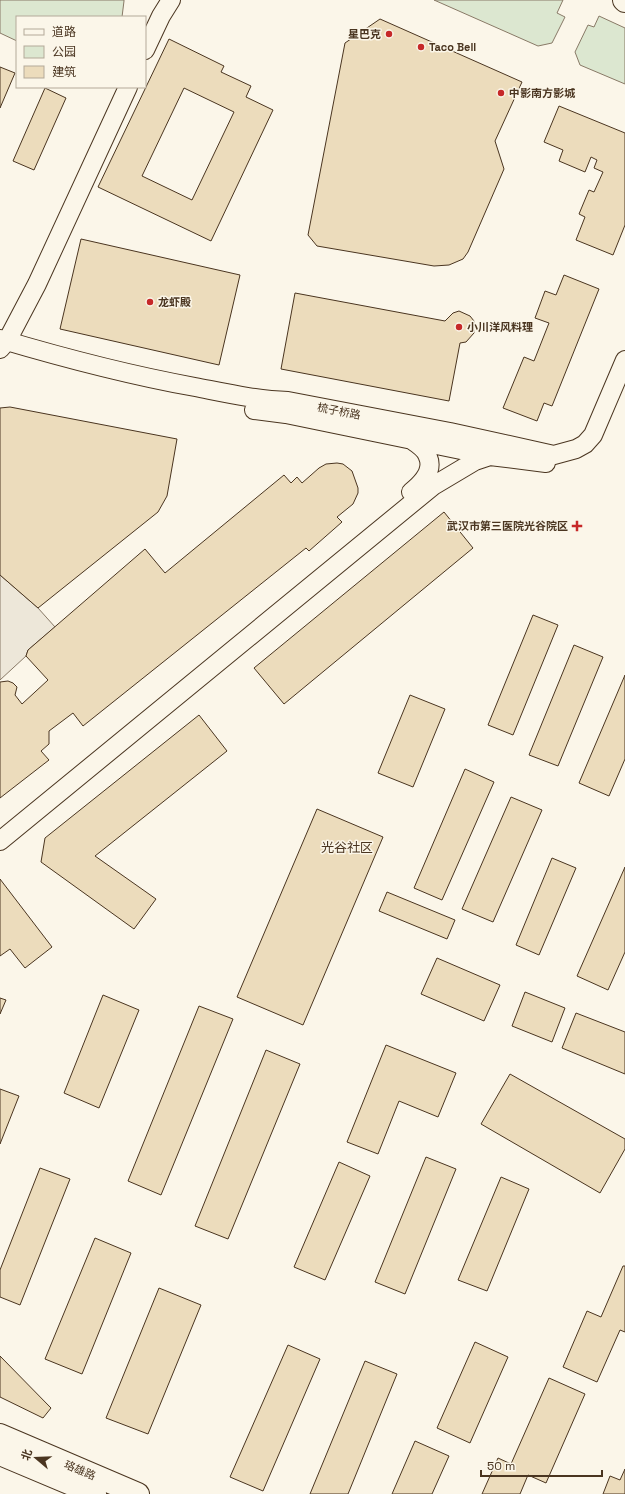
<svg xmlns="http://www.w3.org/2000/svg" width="625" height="1494" font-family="'Space Grotesk','Noto Sans SC',sans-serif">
<rect width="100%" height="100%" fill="#fbf6e9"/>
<!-- green -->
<path fill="#dce7d0" stroke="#887966" d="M 0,0 L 124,0 L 124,1 L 122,17 L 17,17 L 17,41 L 0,33 Z
M 434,0 L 563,0 L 557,13 L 565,17 L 552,43 L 538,46 Z
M 599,16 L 625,28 L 625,84 L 580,65 L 575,52 L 588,25 L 594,27 Z"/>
<!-- parking -->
<path fill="#ede7d9" stroke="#887966" d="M 0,575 L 38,608 L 55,627 L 28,650 L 26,656 L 0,680 Z"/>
<!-- building -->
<path fill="#ecdcbc" stroke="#4a3520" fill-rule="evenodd" d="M 380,19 L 522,82 L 495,141 L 504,169 L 468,252 L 463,259 L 449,265 L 434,266 L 317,246 L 308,235 L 345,43 Z
M 169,39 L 224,66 L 221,72 L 251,86 L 246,97 L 273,110 L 211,241 L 98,187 ZM 184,88 L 234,112 L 192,200 L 142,176 Z
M 0,67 L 15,73 L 0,108 Z
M 45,88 L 66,98 L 34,170 L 13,161 Z
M 559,106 L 625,133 L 625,225 L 613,255 L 576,240 L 585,217 L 579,214 L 589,190 L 594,192 L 603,172 L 594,168 L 597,160 L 591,157 L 585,172 L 559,161 L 563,150 L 544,142 Z
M 81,239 L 240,275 L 219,365 L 60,329 Z
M 564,275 L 599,289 L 552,406 L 544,403 L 537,421 L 503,408 L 524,357 L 534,361 L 549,323 L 535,318 L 545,291 L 556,295 Z
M 295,293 L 445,321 L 453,313 L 459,311 L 470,316 L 474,321 L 474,333 L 466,342 L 460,343 L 449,401 L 281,369 Z
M 10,407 L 177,439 L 167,496 L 158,512 L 38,608 L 0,575 L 0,408 Z
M 337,463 L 343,464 L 352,471 L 358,488 L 358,493 L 353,504 L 337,517 L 342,522 L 309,551 L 306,548 L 83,726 L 73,713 L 49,731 L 49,744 L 41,751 L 49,760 L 0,798 L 0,682 L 8,681 L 13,683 L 17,687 L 15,695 L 22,704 L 48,680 L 26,656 L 28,650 L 145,549 L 165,573 L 284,475 L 291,483 L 297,477 L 302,483 L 319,468 L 326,464 Z
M 444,512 L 473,548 L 284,704 L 254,668 Z
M 533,615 L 558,625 L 513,735 L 488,725 Z
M 574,645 L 603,657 L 558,766 L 529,755 Z
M 625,675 L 625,759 L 609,796 L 579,783 Z
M 410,695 L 445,709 L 413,787 L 378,773 Z
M 199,715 L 227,751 L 95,856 L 156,899 L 134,929 L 41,862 L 45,838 Z
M 465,769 L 494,782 L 442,900 L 414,888 Z
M 511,797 L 542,810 L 493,922 L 462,909 Z
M 317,809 L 383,837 L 303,1025 L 237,997 Z
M 552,858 L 576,868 L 539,955 L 516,945 Z
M 625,867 L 625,952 L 608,990 L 577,976 Z
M 0,879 L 52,947 L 25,968 L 10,949 L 0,956 Z
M 387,892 L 455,920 L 447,939 L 379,911 Z
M 437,958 L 500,985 L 484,1021 L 421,994 Z
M 525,992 L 565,1008 L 552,1042 L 512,1026 Z
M 103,995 L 139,1010 L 99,1108 L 64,1093 Z
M 0,998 L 6,1000 L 0,1014 Z
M 199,1006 L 233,1019 L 161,1195 L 128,1181 Z
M 576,1013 L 625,1032 L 625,1074 L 562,1048 Z
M 386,1045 L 456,1073 L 438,1117 L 399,1101 L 378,1154 L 347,1142 Z
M 266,1050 L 300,1064 L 228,1239 L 195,1226 Z
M 510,1074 L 625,1139 L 625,1149 L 600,1193 L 481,1124 Z
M 0,1089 L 19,1096 L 0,1144 Z
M 426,1157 L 456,1169 L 405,1294 L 375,1282 Z
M 339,1162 L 370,1176 L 325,1280 L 294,1267 Z
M 40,1168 L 70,1179 L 20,1305 L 0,1297 L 0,1270 Z
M 501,1177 L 529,1189 L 487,1291 L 458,1280 Z
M 95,1238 L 131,1253 L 82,1374 L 45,1359 Z
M 623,1266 L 625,1266 L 625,1332 L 620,1330 L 597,1382 L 563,1367 L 587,1311 L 601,1317 Z
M 159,1288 L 201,1305 L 148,1434 L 106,1418 Z
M 475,1342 L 508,1357 L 470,1443 L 437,1428 Z
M 288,1345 L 320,1359 L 263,1491 L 230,1477 Z
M 0,1356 L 51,1408 L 43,1418 L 0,1397 Z
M 365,1361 L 397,1374 L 348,1494 L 310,1494 Z
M 549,1378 L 585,1394 L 546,1483 L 528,1475 L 520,1494 L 482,1494 L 498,1458 L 511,1464 Z
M 415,1441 L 449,1456 L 432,1494 L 392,1494 Z
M 625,1469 L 625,1494 L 603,1494 L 610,1476 L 620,1480 Z"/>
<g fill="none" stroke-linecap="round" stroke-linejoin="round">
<defs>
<path id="minor" d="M 145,50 L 161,16 L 171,0
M 0,339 C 64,358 129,375 195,387 C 226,393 256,400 288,401 L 450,432 L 554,455 L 576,449 L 585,444 L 593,435 L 625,360
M 0,349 L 7,341 L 37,284 L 128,87
M 254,410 L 286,414 L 490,456 L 546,463
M 410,439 C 416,443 426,449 428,457 C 434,471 421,484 411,492
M 0,841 L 433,486 L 475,461 L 490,456"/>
<path id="major" d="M 624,0 L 625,1
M 0,1435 L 138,1494
M 0,1454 L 95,1494"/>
</defs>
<!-- minor casing -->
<use href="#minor" stroke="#4a3520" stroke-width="20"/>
<!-- major casing -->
<use href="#major" stroke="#4a3520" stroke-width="24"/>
<!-- minor -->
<use href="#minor" stroke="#fbf6e9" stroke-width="18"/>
<!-- major -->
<use href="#major" stroke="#fbf6e9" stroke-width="22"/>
</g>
<!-- markers -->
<g fill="#c62828" stroke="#fbf6e9" stroke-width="1.5">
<circle cx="389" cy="34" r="4"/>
<circle cx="421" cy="47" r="4"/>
<circle cx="501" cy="93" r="4"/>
<circle cx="150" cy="302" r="4"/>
<circle cx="459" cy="327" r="4"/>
<path d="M575 520h4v4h4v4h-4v4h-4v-4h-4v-4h4z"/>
</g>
<g text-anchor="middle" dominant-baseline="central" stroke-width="3" stroke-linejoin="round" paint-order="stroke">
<!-- poi labels -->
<g font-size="11" font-weight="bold" fill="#4a3520" stroke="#fbf6e9" text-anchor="start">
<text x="381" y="34" text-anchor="end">星巴克</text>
<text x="429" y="47">Taco Bell</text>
<text x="509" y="93">中影南方影城</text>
<text x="158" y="302">龙虾殿</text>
<text x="467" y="327">小川洋风料理</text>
<text x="568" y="526" text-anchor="end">武汉市第三医院光谷院区</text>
</g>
<!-- street labels -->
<g font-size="11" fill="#4a3520" stroke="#fbf6e9">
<text transform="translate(339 411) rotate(11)">梳子桥路</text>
<text transform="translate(80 1470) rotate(23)">珞雄路</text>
</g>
<!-- quarter labels -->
<g font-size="13" fill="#4a3520" stroke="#fbf6e9">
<text x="347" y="847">光谷社区</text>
</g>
</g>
<!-- legend -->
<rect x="16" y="16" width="130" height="72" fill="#fbf6e9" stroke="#b4a999"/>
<rect x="24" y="29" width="20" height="6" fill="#fbf6e9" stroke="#b4a999"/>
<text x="52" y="36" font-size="12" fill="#4a3520">道路</text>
<rect x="24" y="46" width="20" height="12" fill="#dce7d0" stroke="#b4a999"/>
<text x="52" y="56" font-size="12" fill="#4a3520">公园</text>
<rect x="24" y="66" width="20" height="12" fill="#ecdcbc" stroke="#b4a999"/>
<text x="52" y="76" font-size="12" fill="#4a3520">建筑</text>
<!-- north arrow -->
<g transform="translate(36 1458) rotate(289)" stroke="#fbf6e9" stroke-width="3" paint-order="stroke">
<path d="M0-3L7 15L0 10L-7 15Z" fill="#4a3520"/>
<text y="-6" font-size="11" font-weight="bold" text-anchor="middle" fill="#4a3520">北</text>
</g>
<!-- scale -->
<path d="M481 1470v6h121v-6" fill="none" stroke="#4a3520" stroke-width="2"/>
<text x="487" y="1470" font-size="12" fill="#4a3520" stroke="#fbf6e9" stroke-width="3" paint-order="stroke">50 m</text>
</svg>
